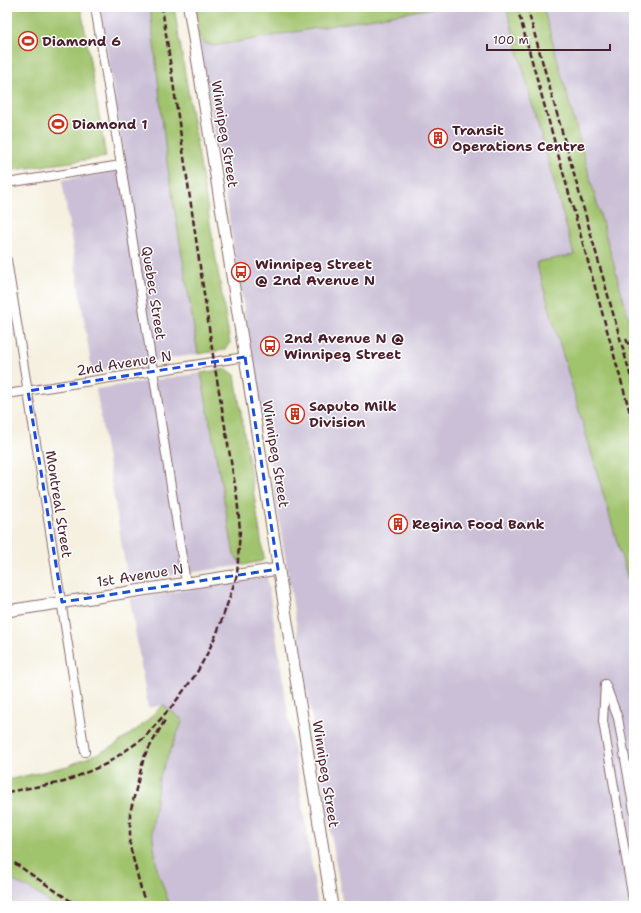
<svg xmlns="http://www.w3.org/2000/svg" width="641" height="913" font-family="'Shantell Sans',sans-serif">
<rect width="100%" height="100%" fill="#fff"/>
<filter id="ink" filterUnits="userSpaceOnUse"><feTurbulence type="fractalNoise" baseFrequency=".025" numOctaves="2"/><feDisplacementMap in="SourceGraphic" scale="8" xChannelSelector="R" yChannelSelector="G"/><feConvolveMatrix kernelMatrix="1 2 1 2 8 2 1 2 1" color-interpolation-filters="sRGB"/></filter>
<filter id="wash" filterUnits="userSpaceOnUse"><feTurbulence type="fractalNoise" baseFrequency=".012" numOctaves="4" result="noise"/><feDisplacementMap in="SourceGraphic" scale="16" xChannelSelector="R" yChannelSelector="G"/><feGaussianBlur stdDeviation="0.9" result="paint"/><feColorMatrix in="noise" values="0 0 0 0 0 0 0 0 0 0 0 0 0 0 0 0 0 1.4 0 .05"/><feComposite in="paint" operator="in"/></filter>
<g filter="url(#wash)">
<rect width="100%" height="100%" fill="#f5f0df"/>
<!-- industrial -->
<path fill="#cabfd6" d="M 100,7 L 150,7 L 167,163 L 198,354 L 92,371 L 62,180 L 126,169 Z
M 438,7 L 506,7 L 574,255 L 536,263 L 634,600 L 634,906 L 343,906 L 199,37 L 204,43 L 214,46 Z
M 543,7 L 634,7 L 634,337 Z
M 201,373 L 234,554 L 243,565 L 128,582 L 96,389 Z
M 267,577 L 318,906 L 170,906 L 157,869 L 152,830 L 159,778 L 183,720 L 163,705 L 148,708 L 130,599 Z
M 7,878 L 30,889 L 55,906 L 7,906 Z"/>
<!-- green -->
<path fill="#a0c36d" stroke="#75714c" d="M 7,7 L 81,7 L 106,157 L 7,171 Z
M 150,7 L 174,7 L 230,343 L 224,350 L 198,354 L 167,163 Z
M 195,7 L 438,7 L 214,46 L 204,43 L 199,37 Z
M 506,7 L 543,7 L 634,338 L 634,600 L 536,262 L 574,255 Z
M 227,369 L 235,375 L 264,558 L 262,561 L 243,565 L 234,555 L 201,373 Z
M 163,705 L 183,720 L 159,778 L 152,830 L 157,869 L 170,906 L 55,906 L 30,889 L 7,878 L 7,780 L 68,766 L 112,747 L 140,727 Z"/>
</g>
<g filter="url(#ink)">
<g fill="none" stroke-linecap="round" stroke-linejoin="round">
<defs>
<path id="street" d="M 95,7 L 121,165 L 186,583
M 7,183 L 121,165
M 7,260 L 85,752
M 7,394 L 245,357
M 605,684 L 603,721 L 634,906
M 606,686 L 618,718 L 634,811"/>
<path id="secondary" d="M 189,7 L 245,357 L 332,906
M 7,611 L 278,569"/>
</defs>
<!-- street casing -->
<use href="#street" stroke="#86686a" stroke-width="10"/>
<!-- secondary casing -->
<use href="#secondary" stroke="#86686a" stroke-width="13"/>
<!-- street -->
<use href="#street" stroke="#fff" stroke-width="8"/>
<!-- secondary -->
<use href="#secondary" stroke="#fff" stroke-width="11"/>
<!-- rail -->
<path stroke="#4a1f2b" stroke-width="2.5" stroke-dasharray="6 3" stroke-linecap="butt" d="M 517,7 L 634,427
M 527,7 L 634,388
M 626,339 L 634,356
M 7,792 L 64,782 L 106,764 L 144,738 L 173,705 L 196,674 L 207,654 L 217,633 L 226,608 L 237,575 L 240,530 L 237,497 L 214,362 L 162,7
M 7,858 L 78,906
M 147,906 L 142,893 L 130,846 L 130,813 L 144,757 L 165,720"/>
</g>
</g>
<!-- marked area -->
<path fill="none" stroke="#1d4ed8" stroke-width="3" stroke-dasharray="8 5" stroke-linejoin="round" d="M 245,357 L 278,569 L 62,602 L 28,391 Z"/>
<!-- icons -->
<defs>
<symbol id="stadium-ring" viewBox="-11 -11 22 22"><circle r="9.5" fill="#fff" stroke="#c8321e" stroke-width="1.5"/><path d="M0-5a6.5 5 0 1 0 0 10a6.5 5 0 1 0 0-10ZM-3.5-1.8h7v3.6h-7Z" fill="#c8321e"/></symbol>
<symbol id="building-ring" viewBox="-11 -11 22 22"><circle r="9.5" fill="#fff" stroke="#c8321e" stroke-width="1.5"/><path d="M-4-6H4V6H1V3H-1V6H-4ZM-2.5-4.3h1.7v1.8h-1.7ZM.8-4.3h1.7v1.8H.8ZM-2.5-1h1.7V.8h-1.7ZM.8-1h1.7V.8H.8Z" fill="#c8321e"/></symbol>
<symbol id="bus-ring" viewBox="-11 -11 22 22"><circle r="9.5" fill="#fff" stroke="#c8321e" stroke-width="1.5"/><path d="M-5-6H5V4H4V6H2V4H-2V6H-4V4H-5ZM-3.5-4V0h7V-4ZM-3.5 1.2v1.5H-2V1.2ZM2 1.2v1.5H3.5V1.2Z" fill="#c8321e"/></symbol>
</defs>
<g fill-rule="evenodd">
<use href="#stadium-ring" x="17" y="30" width="22" height="22"/>
<use href="#stadium-ring" x="47" y="113" width="22" height="22"/>
<use href="#building-ring" x="427" y="127" width="22" height="22"/>
<use href="#bus-ring" x="230" y="261" width="22" height="22"/>
<use href="#bus-ring" x="259" y="335" width="22" height="22"/>
<use href="#building-ring" x="284" y="403" width="22" height="22"/>
<use href="#building-ring" x="387" y="513" width="22" height="22"/>
</g>
<g text-anchor="middle" dominant-baseline="central" stroke-width="3" stroke-linejoin="round" paint-order="stroke">
<!-- poi labels -->
<g font-size="14" font-weight="bold" fill="#4a1f2b" stroke="#fff" text-anchor="start">
<text x="42" y="41">Diamond 6</text>
<text x="72" y="124">Diamond 1</text>
<text x="452" y="130">Transit<tspan x="452" dy="16">Operations Centre</tspan></text>
<text x="255" y="264">Winnipeg Street<tspan x="255" dy="16">@ 2nd Avenue N</tspan></text>
<text x="284" y="338">2nd Avenue N @<tspan x="284" dy="16">Winnipeg Street</tspan></text>
<text x="309" y="406">Saputo Milk<tspan x="309" dy="16">Division</tspan></text>
<text x="412" y="524">Regina Food Bank</text>
</g>
<!-- street labels -->
<g font-size="14" fill="#4a1f2b" stroke="#fff">
<text transform="translate(225 134) rotate(81)">Winnipeg Street</text>
<text transform="translate(154 293) rotate(81)">Quebec Street</text>
<text transform="translate(124 363) rotate(-9)">2nd Avenue N</text>
<text transform="translate(276 454) rotate(81)">Winnipeg Street</text>
<text transform="translate(59 504) rotate(81)">Montreal Street</text>
<text transform="translate(140 575) rotate(-9)">1st Avenue N</text>
<text transform="translate(326 774) rotate(81)">Winnipeg Street</text>
</g>
</g>
<!-- margin -->
<rect width="641" height="913" fill="none" stroke="#fff" stroke-width="24"/>
<!-- scale -->
<path d="M487 44v6h123v-6" fill="none" stroke="#4a1f2b" stroke-width="2"/>
<text x="493" y="44" font-size="12" fill="#4a1f2b" stroke="#ffffff" stroke-width="3" paint-order="stroke">100 m</text>
</svg>
